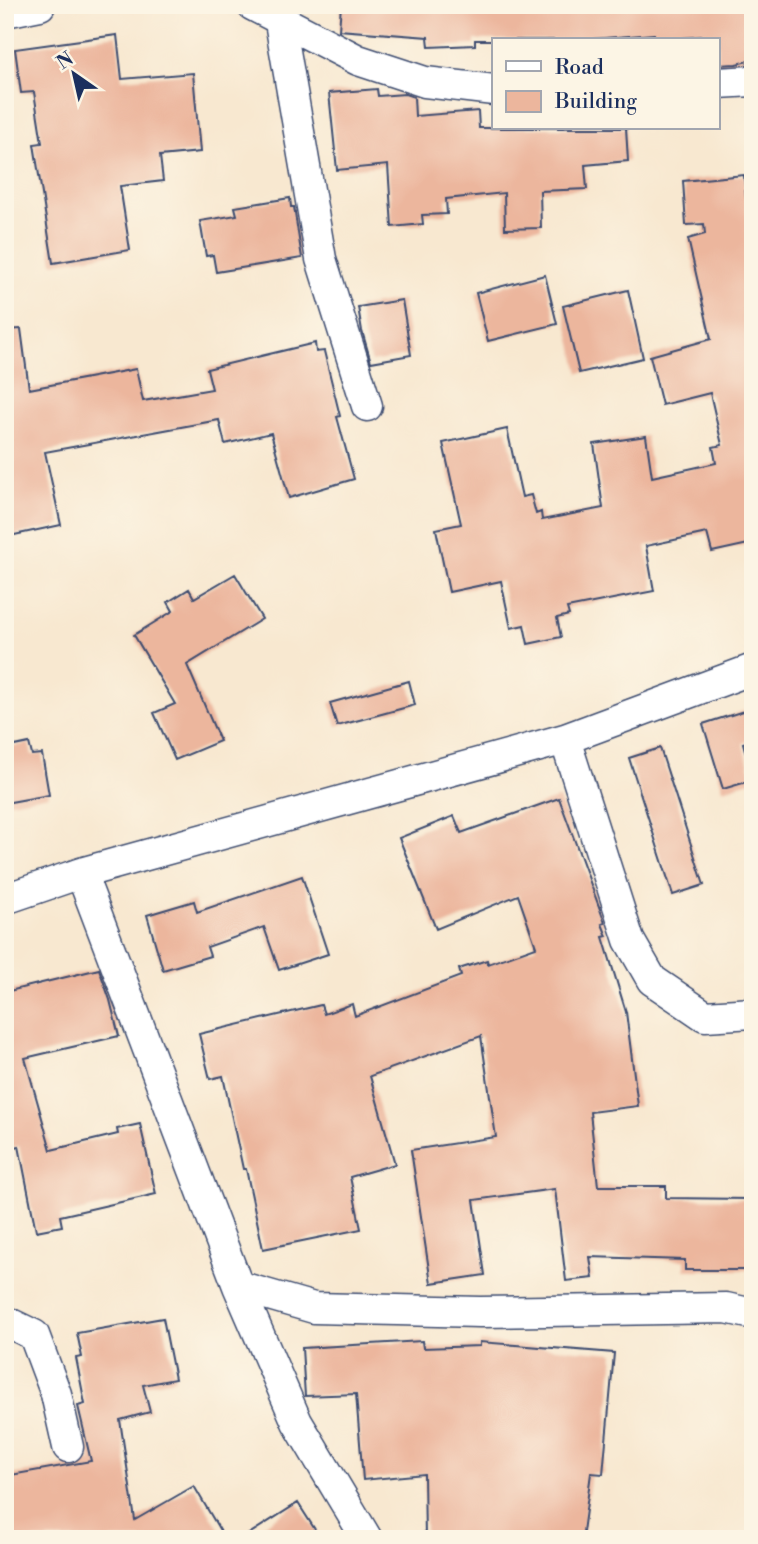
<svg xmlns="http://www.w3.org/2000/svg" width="758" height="1544" font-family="'Libre Bodoni',serif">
<rect width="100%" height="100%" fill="#fcf5e5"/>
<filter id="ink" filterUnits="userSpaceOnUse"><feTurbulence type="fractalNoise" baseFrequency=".0143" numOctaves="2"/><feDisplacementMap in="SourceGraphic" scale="14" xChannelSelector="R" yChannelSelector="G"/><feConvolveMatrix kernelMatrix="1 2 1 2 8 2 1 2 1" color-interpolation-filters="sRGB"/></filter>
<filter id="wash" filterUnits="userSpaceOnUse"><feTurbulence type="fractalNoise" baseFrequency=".00686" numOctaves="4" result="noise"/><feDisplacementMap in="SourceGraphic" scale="28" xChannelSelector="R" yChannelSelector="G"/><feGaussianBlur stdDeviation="1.57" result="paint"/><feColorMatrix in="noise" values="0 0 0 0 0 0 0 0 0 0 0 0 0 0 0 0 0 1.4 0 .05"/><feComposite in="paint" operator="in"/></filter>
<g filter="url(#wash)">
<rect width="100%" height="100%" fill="#f8e8d0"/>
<g id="blocks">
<!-- building -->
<path fill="#ecb69d" d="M 341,5 L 753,5 L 753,60 L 736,64 L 718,65 L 718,40 L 703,40 L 702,36 L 662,40 L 655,40 L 654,34 L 580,40 L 475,40 L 475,45 L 429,47 L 428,37 L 339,30 Z
M 117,35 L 122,79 L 193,73 L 200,152 L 160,156 L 163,181 L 120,186 L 130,250 L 53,263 L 34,144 L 42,143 L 34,92 L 21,93 L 15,49 Z
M 377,89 L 378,96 L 405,94 L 414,97 L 415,116 L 478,111 L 479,128 L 626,128 L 628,161 L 585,165 L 587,189 L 540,191 L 541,228 L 505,229 L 504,193 L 446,199 L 447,214 L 422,215 L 423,224 L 392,227 L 388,165 L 337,170 L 329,93 Z
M 744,175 L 753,282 L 753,543 L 712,552 L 707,533 L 646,546 L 654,591 L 567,608 L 569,615 L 557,618 L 561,637 L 528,644 L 524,625 L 511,628 L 501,581 L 449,592 L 436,529 L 461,524 L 443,443 L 507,429 L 522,497 L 531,495 L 536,514 L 541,512 L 542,520 L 603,508 L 594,444 L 646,436 L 652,477 L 716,463 L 713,447 L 722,445 L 710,393 L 662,405 L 650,356 L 711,339 L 688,239 L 705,234 L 704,224 L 686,225 L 683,181 Z
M 290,198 L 291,207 L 294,207 L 302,258 L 216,272 L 213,255 L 206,256 L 200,221 L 237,215 L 235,207 Z
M 545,275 L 557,324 L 488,341 L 476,293 Z
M 628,290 L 643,358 L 579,373 L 563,306 Z
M 402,300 L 411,355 L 371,362 L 362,331 L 358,307 Z
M 21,329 L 29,389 L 136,369 L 143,401 L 212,389 L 207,369 L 315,343 L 316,352 L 324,351 L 340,416 L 337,417 L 354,479 L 289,498 L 271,433 L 225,444 L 219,420 L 45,452 L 61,525 L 5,537 L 5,330 Z
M 235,574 L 262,619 L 187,665 L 220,741 L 175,760 L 154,713 L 175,704 L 134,635 L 173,611 L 168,602 L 189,589 L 194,598 Z
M 409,681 L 415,705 L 337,726 L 330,703 Z
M 753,708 L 753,740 L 743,743 L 753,780 L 723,789 L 703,724 Z
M 29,743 L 32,755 L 42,754 L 49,795 L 5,803 L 5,748 Z
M 660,748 L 704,885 L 673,895 L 629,758 Z
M 559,798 L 605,923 L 602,924 L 607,936 L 603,937 L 626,1012 L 638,1106 L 590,1112 L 598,1186 L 666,1186 L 666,1198 L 750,1199 L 753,1270 L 685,1270 L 685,1260 L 590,1257 L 593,1278 L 566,1281 L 555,1189 L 474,1200 L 485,1275 L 431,1283 L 411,1150 L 496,1137 L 481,1036 L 370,1076 L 395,1164 L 350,1177 L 361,1229 L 263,1249 L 246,1169 L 243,1169 L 223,1076 L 210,1079 L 199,1034 L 321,1005 L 324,1014 L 352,1004 L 355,1016 L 461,976 L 459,969 L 487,960 L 488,964 L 536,947 L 518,895 L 436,929 L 399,838 L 454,816 L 461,833 Z
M 302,876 L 328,954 L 279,970 L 264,927 L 207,947 L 210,956 L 163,970 L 147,915 L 194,901 L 197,912 Z
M 99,969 L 110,1000 L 119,1036 L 25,1058 L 51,1150 L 118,1134 L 117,1129 L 140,1124 L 156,1194 L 60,1216 L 62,1226 L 36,1231 L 19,1146 L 5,1150 L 5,992 Z
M 163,1318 L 175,1379 L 143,1385 L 150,1412 L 120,1420 L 135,1520 L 194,1486 L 225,1539 L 5,1539 L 5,1476 L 91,1461 L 78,1406 L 85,1404 L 76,1358 L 82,1357 L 77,1333 Z
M 422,1341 L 423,1348 L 480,1346 L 480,1342 L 614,1353 L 603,1474 L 591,1473 L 582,1539 L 425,1539 L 424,1474 L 363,1480 L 356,1394 L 305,1396 L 302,1348 Z
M 298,1503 L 321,1539 L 241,1539 Z"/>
</g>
</g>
<g filter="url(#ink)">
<use href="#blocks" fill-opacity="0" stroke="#3c4b6f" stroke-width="2"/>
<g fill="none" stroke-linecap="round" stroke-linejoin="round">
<defs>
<path id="minor" d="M 252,5 L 358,60 L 425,82 L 494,90
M 5,12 L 40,5
M 280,22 L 321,259 L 367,406
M 718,83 L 753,81
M 565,739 L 629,940 L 652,980 L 705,1016 L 753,1013
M 81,873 L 238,1286 L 297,1422 L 367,1539
M 5,899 L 81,873 L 565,739 L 753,669
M 238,1286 L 314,1308 L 480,1312 L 726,1308 L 753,1314
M 5,1321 L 34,1335 L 56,1394 L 68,1447"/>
</defs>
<!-- minor casing -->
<use href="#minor" stroke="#3c4b6f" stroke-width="33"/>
<!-- minor -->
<use href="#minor" stroke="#fff" stroke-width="30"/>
</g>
</g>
<!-- margin -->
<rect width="758" height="1544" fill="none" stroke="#fcf5e5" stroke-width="28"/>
<!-- legend -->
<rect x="492" y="38" width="228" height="91" fill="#fcf5e5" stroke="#a2a6af" stroke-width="2"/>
<rect x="506" y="61" width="35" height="10" fill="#ffffff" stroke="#a2a6af" stroke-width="2"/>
<text x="555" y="74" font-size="21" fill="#1b2f5e">Road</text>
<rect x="506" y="91" width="35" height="21" fill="#ecb69d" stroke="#a2a6af" stroke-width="2"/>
<text x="555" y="108" font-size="21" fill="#1b2f5e">Building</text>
<!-- north arrow -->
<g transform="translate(74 74) rotate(326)" stroke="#fcf5e5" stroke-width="5" paint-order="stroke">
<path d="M0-5L12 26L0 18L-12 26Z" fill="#1b2f5e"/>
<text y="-10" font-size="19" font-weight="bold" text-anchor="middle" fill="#1b2f5e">N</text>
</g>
</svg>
